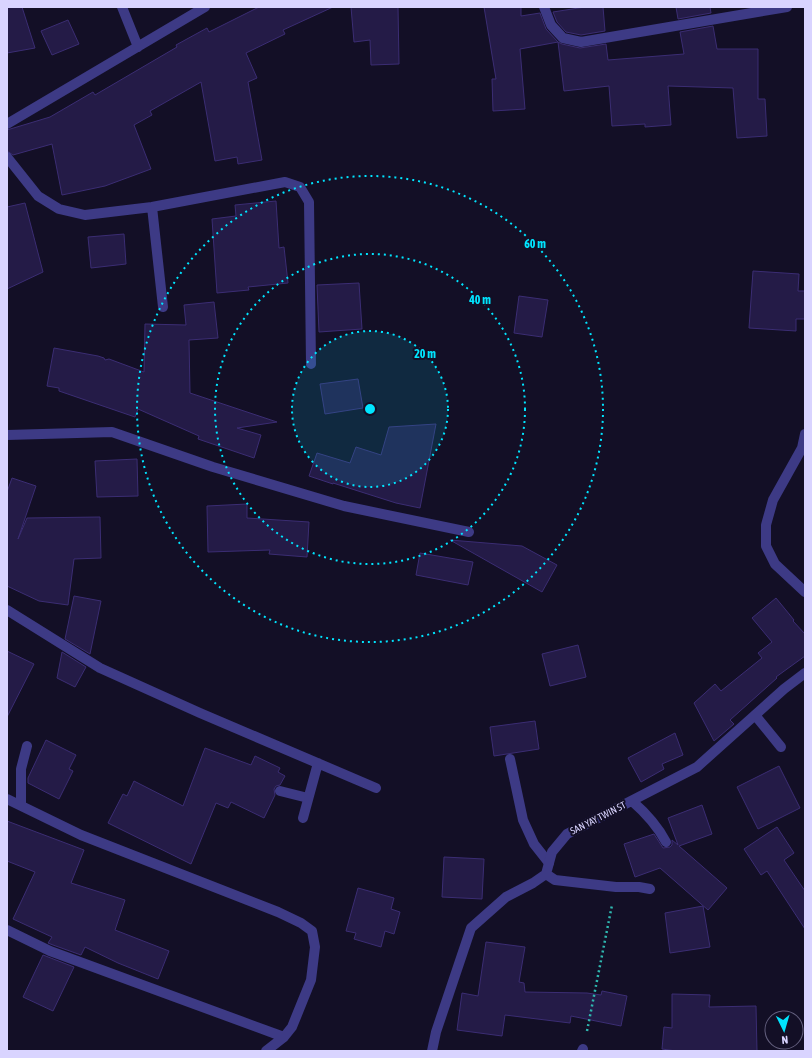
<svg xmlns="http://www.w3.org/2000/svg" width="812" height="1058" font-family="'Asap Condensed',sans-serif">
<rect width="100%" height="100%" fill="#130f26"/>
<!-- building -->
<path fill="#241b47" stroke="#3b2d73" d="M 7,7 L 22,7 L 35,48 L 7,53 Z
M 259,7 L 333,7 L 283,30 L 285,34 L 246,53 L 257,78 L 248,82 L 262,160 L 238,164 L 237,157 L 215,161 L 201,82 L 150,111 L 152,115 L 134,125 L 151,169 L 105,186 L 62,195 L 52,144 L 13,155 L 7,151 L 7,130 L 50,117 L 93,92 L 95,95 L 177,47 L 176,45 L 207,28 L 209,32 Z
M 351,7 L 398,7 L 399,64 L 371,65 L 370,40 L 354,42 Z
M 484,7 L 521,7 L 521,16 L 540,13 L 546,29 L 558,42 L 520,49 L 525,109 L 493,111 L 492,79 L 496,79 Z
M 585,7 L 603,7 L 605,31 L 581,35 L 566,32 L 557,22 L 553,12 Z
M 676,7 L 710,7 L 711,13 L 678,19 Z
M 68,20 L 79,44 L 52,55 L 41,31 Z
M 713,26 L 717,49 L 758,49 L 758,99 L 765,99 L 767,136 L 737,138 L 733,88 L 668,86 L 671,125 L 645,127 L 645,124 L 612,126 L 609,86 L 564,91 L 558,42 L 562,44 L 580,48 L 606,44 L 608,60 L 684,54 L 680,32 Z
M 276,201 L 279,248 L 284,247 L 288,283 L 248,287 L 249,290 L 217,293 L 212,219 L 236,216 L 235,205 Z
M 25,203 L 43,272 L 7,289 L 7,207 Z
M 124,234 L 126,264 L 91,268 L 88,237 Z
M 753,271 L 799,274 L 798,291 L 805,291 L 805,319 L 796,319 L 796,331 L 749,328 Z
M 359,283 L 362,329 L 319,332 L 317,285 Z
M 519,296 L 548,300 L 542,337 L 514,333 Z
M 214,302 L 218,338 L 189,340 L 190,393 L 277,422 L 237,428 L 261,435 L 254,458 L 198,439 L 199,436 L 138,409 L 135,417 L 59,391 L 59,388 L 47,386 L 54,348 L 98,356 L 104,358 L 105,360 L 109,359 L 144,372 L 145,324 L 186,325 L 184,305 Z
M 358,379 L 363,408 L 325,414 L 320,384 Z
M 436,424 L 420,508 L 396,503 L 333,483 L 333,484 L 309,476 L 317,453 L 350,463 L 356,447 L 381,455 L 389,427 Z
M 137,459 L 138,496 L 97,497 L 95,461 Z
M 12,478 L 36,486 L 18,539 L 27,518 L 100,517 L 101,558 L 74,559 L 68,605 L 39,601 L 7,586 L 7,492 Z
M 247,504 L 247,518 L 309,522 L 307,557 L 269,554 L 270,550 L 208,552 L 207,506 Z
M 450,540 L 522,546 L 557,565 L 542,592 Z
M 420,553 L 473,562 L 468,585 L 416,575 Z
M 74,596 L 101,601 L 90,654 L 65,639 Z
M 776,598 L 794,620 L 793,621 L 805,634 L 805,656 L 776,677 L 777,678 L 730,720 L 734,724 L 714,741 L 694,703 L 715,684 L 721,691 L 762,658 L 758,653 L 772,642 L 752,618 Z
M 578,645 L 586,677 L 550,686 L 542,654 Z
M 7,651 L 34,664 L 7,717 Z
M 62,652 L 86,667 L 75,687 L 57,678 Z
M 535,721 L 539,749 L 494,756 L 490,727 Z
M 675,733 L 683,755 L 662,764 L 664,769 L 641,782 L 628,758 Z
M 46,740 L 76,755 L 69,769 L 73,771 L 59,799 L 28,783 L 28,778 Z
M 205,748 L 251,765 L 255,756 L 280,768 L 278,772 L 285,776 L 280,785 L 276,786 L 274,789 L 275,795 L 264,818 L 231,802 L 228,808 L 216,803 L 191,864 L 108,823 L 123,794 L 127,796 L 134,781 L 183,806 Z
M 779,766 L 800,808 L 758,829 L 737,787 Z
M 702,805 L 712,834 L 679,846 L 727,888 L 708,910 L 660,868 L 635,877 L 624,844 L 654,834 L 663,848 L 670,847 L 672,845 L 672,840 L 678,845 L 668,818 Z
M 7,821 L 84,850 L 71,883 L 125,900 L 115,930 L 169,951 L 158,979 L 118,963 L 85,947 L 81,955 L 53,945 L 48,943 L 52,937 L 13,919 L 35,872 L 7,861 Z
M 777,827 L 794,853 L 784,860 L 805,891 L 805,929 L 767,871 L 761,875 L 744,849 Z
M 444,857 L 484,859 L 482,899 L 442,897 Z
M 358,888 L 394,898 L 391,909 L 400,912 L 394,934 L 385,931 L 381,947 L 354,939 L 356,933 L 346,931 Z
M 703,906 L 710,947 L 670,953 L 665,913 Z
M 486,942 L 525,947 L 519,982 L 524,983 L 525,992 L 587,993 L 601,995 L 602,991 L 627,996 L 621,1026 L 571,1016 L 570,1023 L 505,1015 L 502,1036 L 457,1030 L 462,993 L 478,996 Z
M 43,955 L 74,967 L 53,1011 L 23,997 Z
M 672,994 L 710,995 L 709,1007 L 756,1006 L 757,1051 L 676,1051 L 662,1049 L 664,1027 L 672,1028 Z"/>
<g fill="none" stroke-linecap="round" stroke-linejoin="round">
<!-- path -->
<path stroke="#2fb8b0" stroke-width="2.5" stroke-dasharray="2 3" stroke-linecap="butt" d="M 587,1031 L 612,905"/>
<!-- service -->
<path stroke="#3d3a85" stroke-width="10" d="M 805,434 L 802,448 L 773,500 L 766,525 L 766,546 L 775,564 L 805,592
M 510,759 L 523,820 L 534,844 L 549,863"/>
<!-- minor -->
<path stroke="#3d3a85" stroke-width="10" d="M 122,7 L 138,47
M 544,7 L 551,25 L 563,38 L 581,42 L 787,7
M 7,124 L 205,7
M 7,157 L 38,196 L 59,209 L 85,215 L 152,207 L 285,182 L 300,187 L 309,202 L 311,364
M 152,207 L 163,307
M 7,435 L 112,432 L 213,467 L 344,506 L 469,532
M 7,610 L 100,668 L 200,713 L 376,788
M 755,715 L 781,747
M 280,791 L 308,798
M 7,799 L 81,835 L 278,912 L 301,923 L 312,931 L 315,947 L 311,980 L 292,1027 L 284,1037 L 266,1051
M 632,801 C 647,814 657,825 666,842
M 21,806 L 21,769 L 27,746
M 303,818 L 318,763
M 546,874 L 555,880 L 616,887 L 639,887 L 650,889
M 7,930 L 50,951 L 284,1037
M 432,1051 L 436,1032 L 471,928 L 506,897 L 533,883 L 546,874 L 552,852 L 567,834 L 697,767 L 784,689 L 805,673
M 582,1051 L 583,1049"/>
</g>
<!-- distance rings -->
<circle cx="370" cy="409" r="78" fill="#00e5ff" fill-opacity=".12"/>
<g fill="none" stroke="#00e5ff" stroke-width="2" stroke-dasharray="2 4">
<circle cx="370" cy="409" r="78"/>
<circle cx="370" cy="409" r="155"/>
<circle cx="370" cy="409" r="233"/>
</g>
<g text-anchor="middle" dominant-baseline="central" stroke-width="4" stroke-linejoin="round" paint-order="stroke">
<!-- street labels -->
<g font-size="10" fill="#d9d4ff" stroke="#130f26">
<text transform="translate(598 818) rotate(-27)">SAN YAY TWIN ST</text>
</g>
</g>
<circle cx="370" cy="409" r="6" fill="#00e5ff" stroke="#130f26" stroke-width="2"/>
<g font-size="12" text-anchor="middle" font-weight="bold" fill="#00e5ff" stroke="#130f26" stroke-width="4" stroke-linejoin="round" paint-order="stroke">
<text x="535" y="248">60 m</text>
<text x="480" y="304">40 m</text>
<text x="425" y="358">20 m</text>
</g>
<!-- border -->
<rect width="812" height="1058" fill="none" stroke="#d9d4ff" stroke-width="16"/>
<!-- north arrow -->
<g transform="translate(784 1030) rotate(175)"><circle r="19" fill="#130f26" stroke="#625e7d"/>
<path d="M0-3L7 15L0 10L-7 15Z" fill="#00e5ff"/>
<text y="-6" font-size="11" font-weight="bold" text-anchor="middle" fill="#d9d4ff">N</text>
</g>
</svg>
